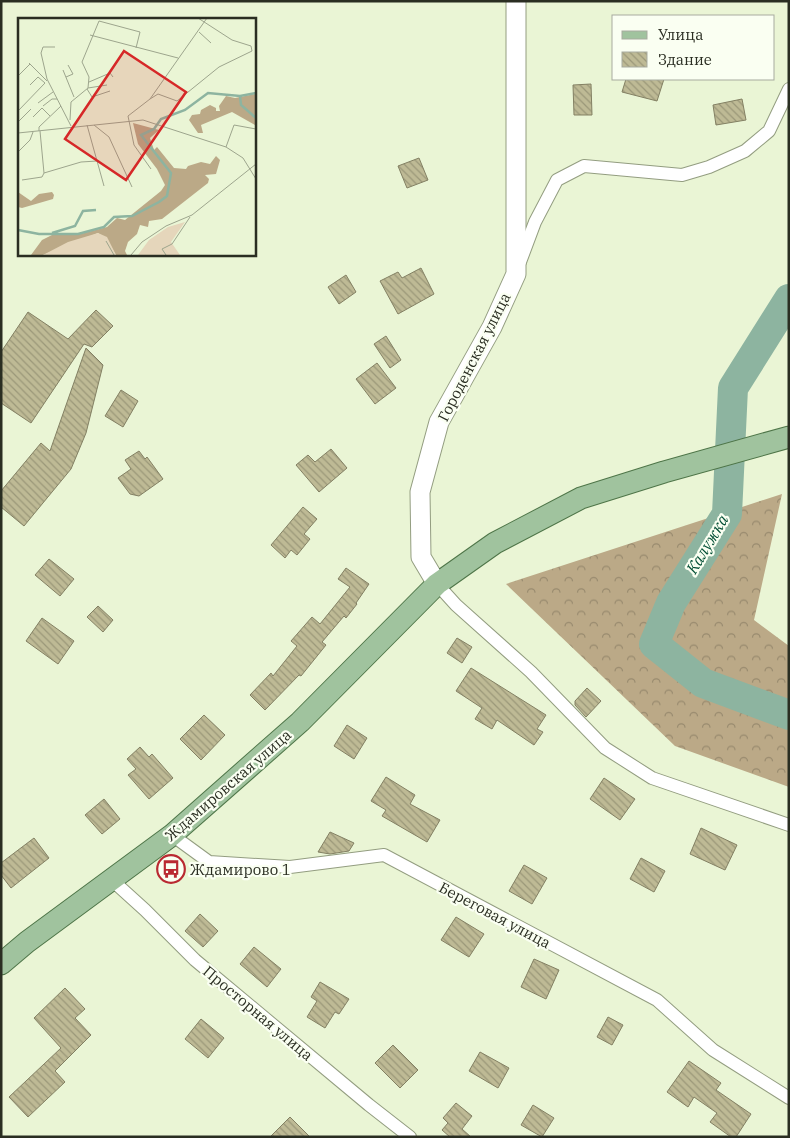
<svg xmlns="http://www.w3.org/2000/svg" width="790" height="1138" font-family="'IBM Plex Serif',serif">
<defs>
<pattern id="forest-crowns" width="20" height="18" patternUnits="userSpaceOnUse" patternTransform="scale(1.25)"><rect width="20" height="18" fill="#bba987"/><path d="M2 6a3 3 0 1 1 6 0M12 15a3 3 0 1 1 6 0" fill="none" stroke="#988a6e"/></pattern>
<pattern id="building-back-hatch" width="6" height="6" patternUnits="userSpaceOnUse" patternTransform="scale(1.25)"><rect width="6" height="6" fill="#beba95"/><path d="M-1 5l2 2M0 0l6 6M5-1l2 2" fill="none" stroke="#9b9879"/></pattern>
</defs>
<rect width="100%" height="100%" fill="#eaf5d5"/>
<!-- forest -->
<path fill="url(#forest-crowns)" d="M 782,494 L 754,620 L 789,646 L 789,787 L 675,746 L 506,584 Z"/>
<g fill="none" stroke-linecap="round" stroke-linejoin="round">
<!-- river -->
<path stroke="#8db4a0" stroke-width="30" d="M 789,299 L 733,388 L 727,514 L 671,603 L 654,644 L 703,683 L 789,715"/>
</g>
<!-- building -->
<path fill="url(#building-back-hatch)" stroke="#838063" d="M 626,79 L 664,79 L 657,101 L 622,92 Z
M 591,84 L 592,115 L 574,115 L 573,85 Z
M 742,99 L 746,120 L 716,125 L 713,105 Z
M 419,158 L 428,180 L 407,188 L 398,166 Z
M 421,268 L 434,294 L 398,314 L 380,281 L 398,272 L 402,278 Z
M 346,275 L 356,292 L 339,304 L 328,287 Z
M 96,310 L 113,326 L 92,347 L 84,344 L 31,423 L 1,403 L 1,352 L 28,312 L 68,339 Z
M 386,336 L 401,360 L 390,368 L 374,344 Z
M 86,348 L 103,365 L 86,433 L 71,469 L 24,526 L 1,507 L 1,491 L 41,443 L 50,451 Z
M 377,363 L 396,388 L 375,404 L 356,379 Z
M 121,390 L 138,401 L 123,427 L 105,416 Z
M 331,449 L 347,468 L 319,492 L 296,465 L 308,455 L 315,462 Z
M 139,451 L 145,459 L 147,457 L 163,479 L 139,496 L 130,494 L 118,478 L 131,469 L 125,460 Z
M 303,507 L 317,519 L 304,534 L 310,539 L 297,555 L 291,550 L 285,558 L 271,545 Z
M 49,559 L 74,579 L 60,596 L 35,575 Z
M 346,568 L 369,584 L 356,603 L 357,604 L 346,618 L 344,616 L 322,642 L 326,645 L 301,676 L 299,675 L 265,710 L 250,695 L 271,673 L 273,676 L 297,646 L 291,641 L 312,617 L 320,624 L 350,587 L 338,579 Z
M 98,606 L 113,620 L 103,632 L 87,617 Z
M 42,618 L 74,641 L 58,664 L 26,641 Z
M 457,638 L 472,647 L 462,663 L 447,653 Z
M 471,668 L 546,715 L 537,729 L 543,732 L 534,745 L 497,720 L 492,729 L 475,719 L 482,708 L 456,691 Z
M 587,688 L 601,701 L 586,717 L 575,705 L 575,701 Z
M 204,715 L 225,735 L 201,760 L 180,739 Z
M 347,725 L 367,738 L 354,759 L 334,746 Z
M 140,747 L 149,757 L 152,754 L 173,778 L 149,799 L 128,775 L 136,769 L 127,759 Z
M 386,777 L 415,795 L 410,804 L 440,820 L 427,842 L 382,816 L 386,810 L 371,801 Z
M 604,778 L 635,799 L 620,820 L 590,799 Z
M 104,799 L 120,819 L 102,834 L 85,815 Z
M 701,828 L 737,845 L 725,870 L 690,854 Z
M 330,832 L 354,843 L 349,851 L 330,854 L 318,852 Z
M 34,838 L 49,858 L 11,888 L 1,875 L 1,863 Z
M 641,858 L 665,871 L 654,892 L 630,879 Z
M 524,865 L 547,878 L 532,904 L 509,891 Z
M 200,914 L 218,931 L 203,947 L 185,931 Z
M 456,917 L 484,934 L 469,957 L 441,940 Z
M 254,947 L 281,969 L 267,987 L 240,964 Z
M 534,959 L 559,970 L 546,999 L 521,987 Z
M 320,982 L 349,999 L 339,1014 L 335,1012 L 325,1028 L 307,1017 L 317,1001 L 311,997 Z
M 65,988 L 85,1009 L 75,1018 L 91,1035 L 55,1071 L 65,1082 L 28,1117 L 9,1097 L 61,1048 L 34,1018 Z
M 608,1017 L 623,1025 L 612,1045 L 597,1037 Z
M 201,1019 L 224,1038 L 208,1058 L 185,1039 Z
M 393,1045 L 418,1070 L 400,1088 L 375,1063 Z
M 480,1052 L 509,1068 L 498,1088 L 469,1071 Z
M 689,1061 L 721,1083 L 716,1090 L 751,1114 L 736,1137 L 731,1137 L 710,1122 L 717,1113 L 694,1097 L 688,1107 L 667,1092 Z
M 456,1103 L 472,1116 L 462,1129 L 471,1137 L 450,1137 L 442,1130 L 448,1123 L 443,1118 Z
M 533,1105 L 554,1118 L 542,1137 L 521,1125 Z
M 290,1117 L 310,1137 L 270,1137 Z"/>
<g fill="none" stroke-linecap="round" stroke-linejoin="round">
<defs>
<path id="street" d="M 520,262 L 535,222 L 557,180 L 584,166 L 682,175 L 709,167 L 745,151 L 769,131 L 789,89
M 437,584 L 456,605 L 531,672 L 605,748 L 652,778 L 789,825
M 172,835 L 209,862 L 290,867 L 384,855 L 657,1000 L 713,1050 L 789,1098
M 113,881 L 145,910 L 195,960 L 369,1105 L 410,1137"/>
<path id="secondary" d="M 437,584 L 421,557 L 420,492 L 439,422 L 492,327 L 516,274 L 516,1"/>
<path id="primary" d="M 1,964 L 27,942 L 172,835 L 300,722 L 437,584 L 495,543 L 581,498 L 664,472 L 789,437"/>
</defs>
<!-- street casing -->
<use href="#street" stroke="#939d80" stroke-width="14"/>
<!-- secondary casing -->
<use href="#secondary" stroke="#939d80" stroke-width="21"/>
<!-- primary casing -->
<use href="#primary" stroke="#4e7548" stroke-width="23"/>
<!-- street -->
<use href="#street" stroke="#fff" stroke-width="12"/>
<!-- secondary -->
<use href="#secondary" stroke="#fff" stroke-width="19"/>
<!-- primary -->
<use href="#primary" stroke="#a0c39e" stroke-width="21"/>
</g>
<!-- icons -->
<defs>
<symbol id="bus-ring" viewBox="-11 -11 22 22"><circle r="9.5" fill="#fafff2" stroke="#b92931" stroke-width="1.5"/><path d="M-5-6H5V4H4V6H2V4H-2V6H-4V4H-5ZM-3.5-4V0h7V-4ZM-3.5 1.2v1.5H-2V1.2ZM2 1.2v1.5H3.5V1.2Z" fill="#b92931"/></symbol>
</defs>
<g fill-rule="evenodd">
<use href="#bus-ring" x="155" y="853" width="32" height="32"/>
</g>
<g text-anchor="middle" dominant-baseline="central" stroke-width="4.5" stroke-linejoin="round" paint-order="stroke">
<!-- street labels -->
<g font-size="15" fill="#2a2e22" stroke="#fafff2">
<text transform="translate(474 357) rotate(-63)">Городенская улица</text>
<text transform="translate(228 785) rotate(-41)">Ждамировская улица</text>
<text transform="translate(495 915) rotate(28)">Береговая улица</text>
<text transform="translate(258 1013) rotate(40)">Просторная улица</text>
</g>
<!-- poi labels -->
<g font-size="15" fill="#2a2e22" stroke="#fafff2" text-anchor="start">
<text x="190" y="869">Ждамирово 1</text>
</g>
<!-- water labels -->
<g font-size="16" font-style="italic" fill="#034f35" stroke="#fafff2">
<text transform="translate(707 544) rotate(-59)">Калужка</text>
</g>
</g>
<!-- overview -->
<g transform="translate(18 18)">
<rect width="238" height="238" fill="#eaf5d5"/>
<path d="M 237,76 L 237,107 L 214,94 L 183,107 L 185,115 L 180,115 L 171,102 L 174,97 L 182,96 L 183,92 L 192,87 L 198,90 L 198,93 L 202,93 L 201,88 L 208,78 L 217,80 ZM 115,105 L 141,112 L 132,120 L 136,132 L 139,129 L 156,150 L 168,151 L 170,148 L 183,144 L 192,146 L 198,138 L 202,142 L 198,156 L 187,157 L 191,161 L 190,165 L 144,201 L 131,203 L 130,209 L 122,207 L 119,216 L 110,224 L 107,233 L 109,237 L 98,237 L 89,222 L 80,215 L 25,237 L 13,237 L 24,222 L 34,217 L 62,216 L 89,209 L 99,200 L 107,202 L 143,173 L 147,167 L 139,151 L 120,126 ZM 0,174 L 13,183 L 21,176 L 34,174 L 36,177 L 35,181 L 4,190 L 0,189 Z" fill="#bba987"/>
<path d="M 167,204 L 153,224 L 162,237 L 120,237 L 131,222 L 150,209 ZM 80,215 L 89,219 L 98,237 L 25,237 L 50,224 Z" fill="#e5d6bb"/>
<path fill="none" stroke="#8db4a0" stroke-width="2.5" d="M 222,78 L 223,87 L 238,100M 0,212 L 21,216 L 60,216 L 86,209 L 96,199 L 114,198 L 141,184 L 149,178 L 153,155 L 123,117 L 136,111 L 143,101 L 167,92 L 190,75 L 222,78 L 238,75M 34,215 L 57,208 L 65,193 L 78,192"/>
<path fill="none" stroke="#9da58d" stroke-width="1" d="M 181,14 L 193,25M 72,17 L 160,40M 37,29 L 25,29 L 23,35 L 29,61 L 53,108M 11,45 L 29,63M 45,52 L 56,79M 1,57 L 12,46M 48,59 L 55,56 L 50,47M 71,64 L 92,55 L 95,59M 12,67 L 20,59 L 27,65M 70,70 L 71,59 L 64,44 L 81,3 L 122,14 L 118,30M 70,70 L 89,67M 69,71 L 74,79 L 92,73M 132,81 L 140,76 L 159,83 L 201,49 L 234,33 L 233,28 L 214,22 L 180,0M 20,85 L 35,74M 25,88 L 34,81 L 39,81M 0,93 L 27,65M 15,99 L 24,90 L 32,98M 52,102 L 53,84 L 70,70M 0,104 L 13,91M 69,107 L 86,168M 76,107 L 91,119 L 114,169M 21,113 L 21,109 L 43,88M 22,113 L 26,155M 0,115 L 125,102 L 208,129 L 225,140 L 238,161M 208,129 L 216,107 L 238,111M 0,134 L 12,122 L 15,114M 133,151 L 116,127 L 110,98 L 132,81 L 189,0M 4,162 L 24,159 L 26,155 L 63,144 L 79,143M 88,223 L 96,237M 113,237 L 124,224 L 148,208 L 174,197 L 238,146M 148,237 L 144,231 L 154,226 L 172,199"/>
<path fill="#d62828" fill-opacity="0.15" stroke="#d62828" stroke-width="2.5" d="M 106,33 L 168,74 L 108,162 L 47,121 Z"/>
<rect width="238" height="238" fill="none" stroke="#2a2e22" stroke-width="2.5"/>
</g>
<!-- border -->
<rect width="790" height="1138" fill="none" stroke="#2a2e22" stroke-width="5"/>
<!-- legend -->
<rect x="612" y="15" width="162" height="65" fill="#fafff2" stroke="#a7ab9f"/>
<rect x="622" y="31" width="25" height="8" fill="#a0c39e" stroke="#a7ab9f"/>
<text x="658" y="40" font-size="15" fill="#2a2e22">Улица</text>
<rect x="622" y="52" width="25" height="15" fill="url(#building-back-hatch)" stroke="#a7ab9f"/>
<text x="658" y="65" font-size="15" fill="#2a2e22">Здание</text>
</svg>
